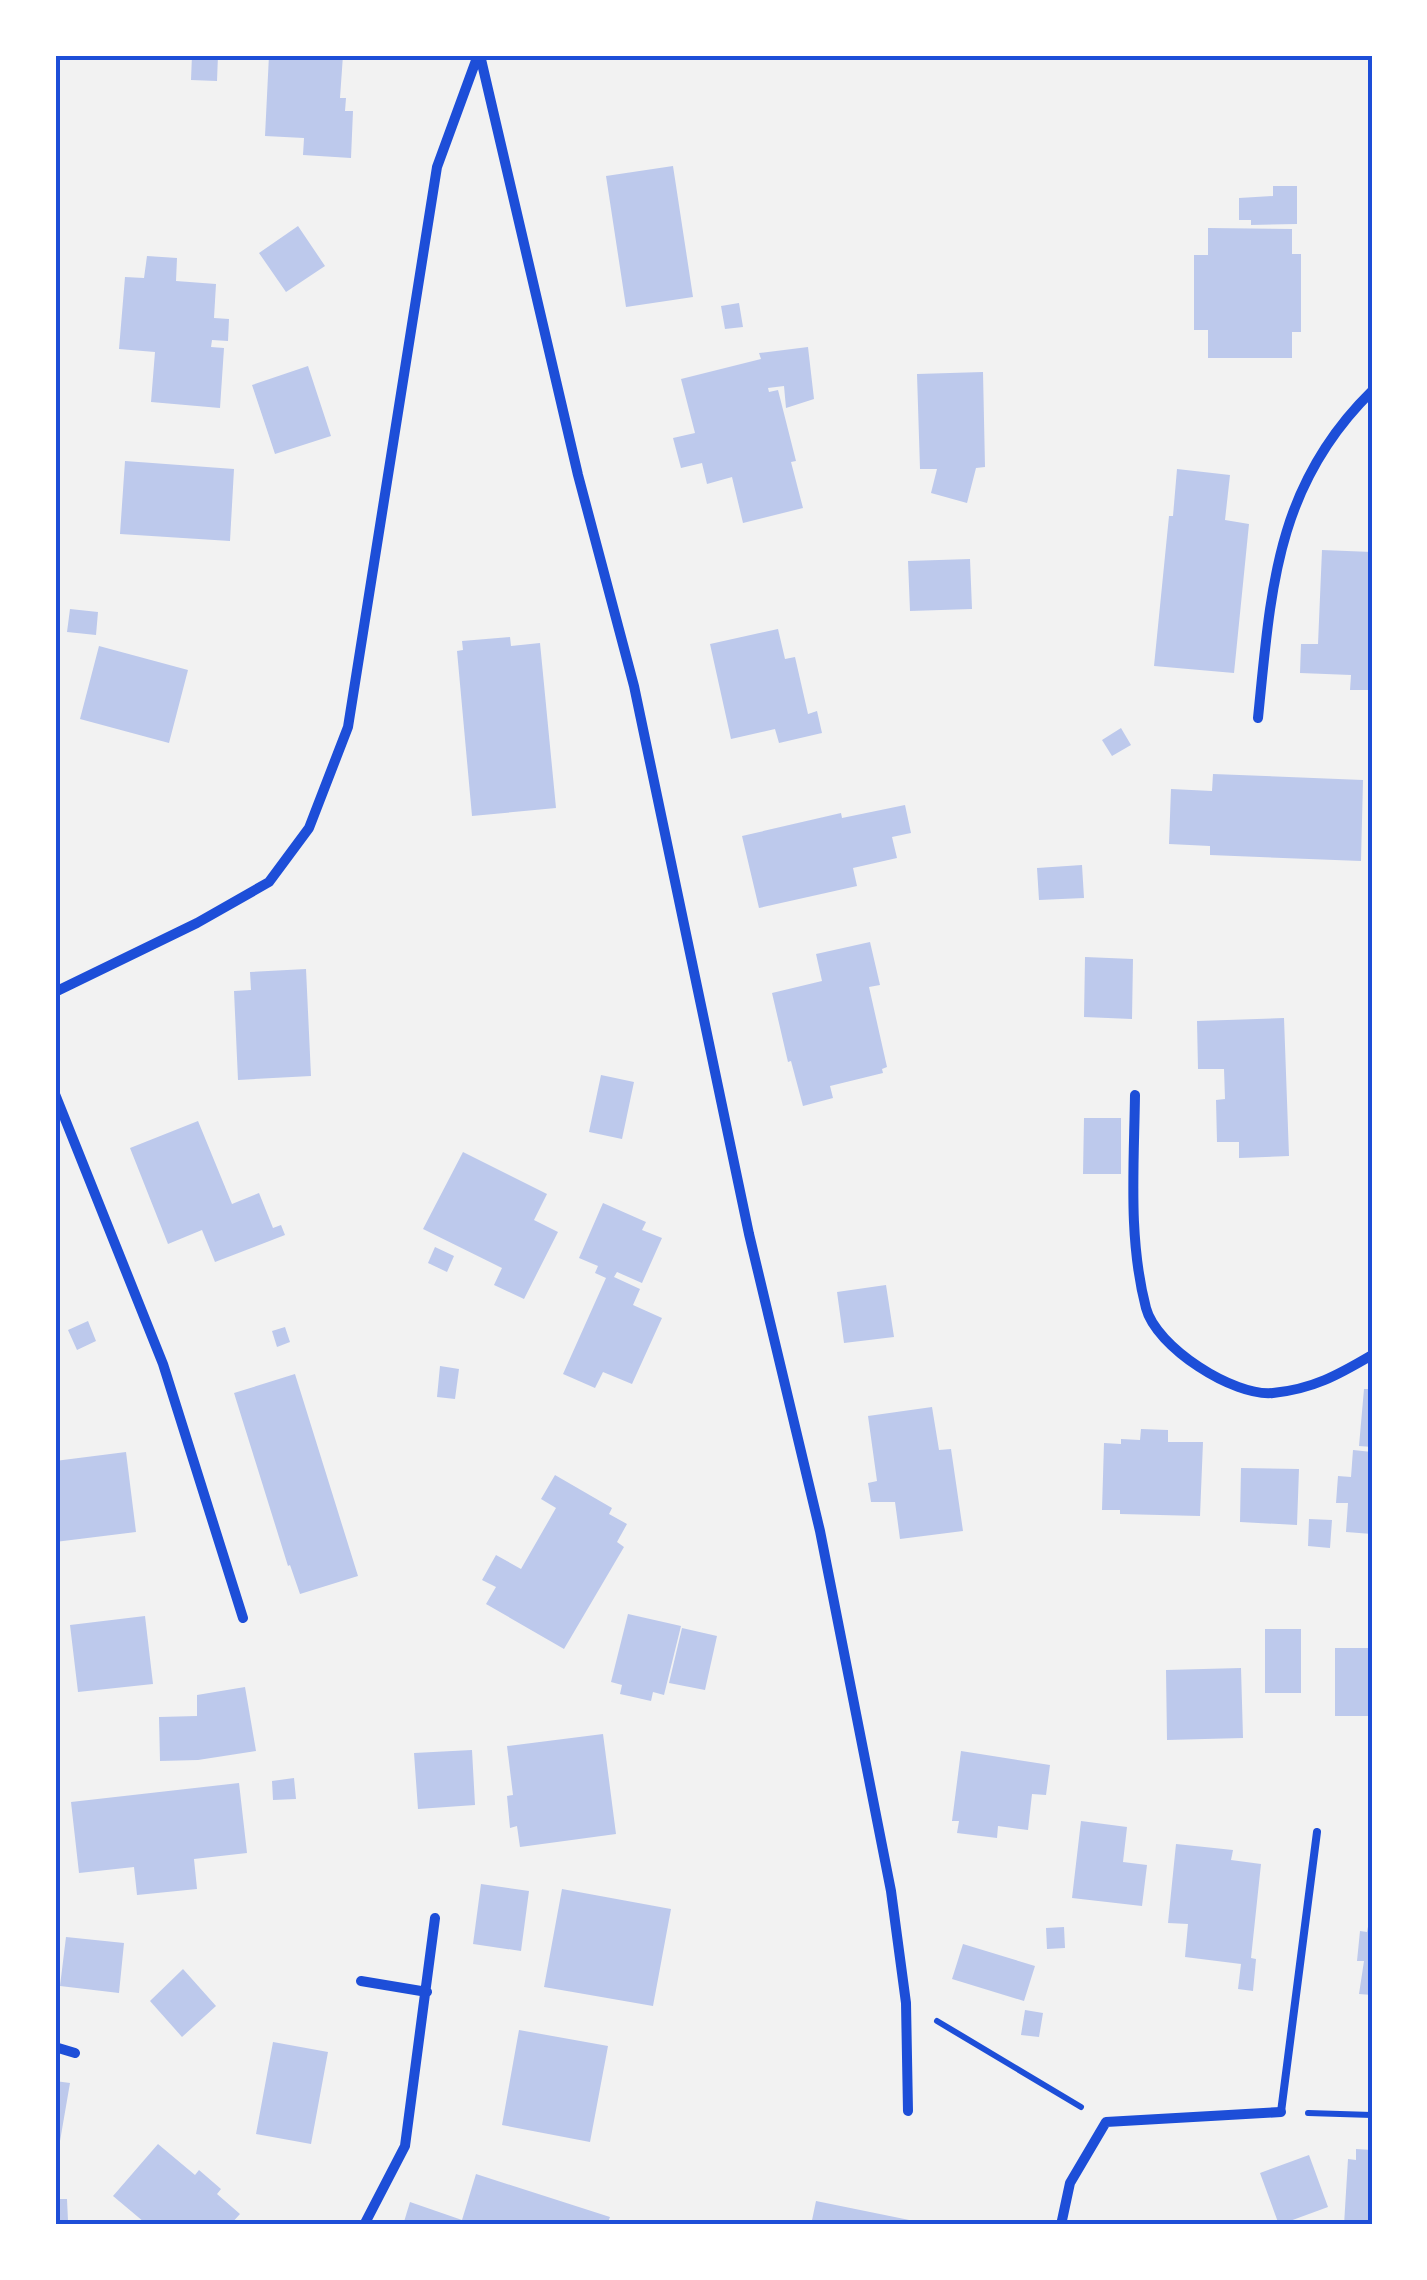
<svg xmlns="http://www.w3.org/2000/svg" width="1427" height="2280" font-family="'Roboto Condensed',sans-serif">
<rect width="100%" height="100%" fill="#f2f2f2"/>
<!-- building -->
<path fill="#bdc9ec" d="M 192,55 L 218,55 L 217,81 L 191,80 Z
M 269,55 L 343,55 L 340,98 L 346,98 L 345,111 L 353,111 L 351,158 L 303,155 L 304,138 L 265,136 Z
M 673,166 L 693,297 L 626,307 L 606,176 Z
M 1273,186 L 1297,186 L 1297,224 L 1251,225 L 1251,220 L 1239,220 L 1239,198 L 1273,196 Z
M 298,226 L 325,266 L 286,292 L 259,253 Z
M 1208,228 L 1292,229 L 1292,254 L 1301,254 L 1301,332 L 1292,332 L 1292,358 L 1208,358 L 1208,330 L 1194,330 L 1194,255 L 1208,255 Z
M 147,256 L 177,258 L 176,281 L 216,284 L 214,318 L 229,319 L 228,341 L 212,340 L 211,347 L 224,348 L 220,408 L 151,402 L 155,352 L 119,349 L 125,277 L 144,278 Z
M 739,303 L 743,327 L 725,329 L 721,306 Z
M 808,347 L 814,399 L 786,408 L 784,386 L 768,388 L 769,392 L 778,390 L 796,461 L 791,462 L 803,508 L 743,523 L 732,477 L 707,484 L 702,463 L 681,468 L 673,438 L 695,433 L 681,379 L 761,359 L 759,353 Z
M 308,366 L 331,436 L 275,454 L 252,385 Z
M 983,372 L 985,467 L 976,468 L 967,503 L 931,493 L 937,469 L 920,469 L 917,374 Z
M 125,461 L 234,469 L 230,541 L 120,534 Z
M 1177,469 L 1230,475 L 1225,520 L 1249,524 L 1234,673 L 1154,666 L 1169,516 L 1173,516 Z
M 1322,550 L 1372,552 L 1372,690 L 1350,690 L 1351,675 L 1300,673 L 1301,644 L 1318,644 Z
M 970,559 L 972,609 L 910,611 L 908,561 Z
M 70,609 L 98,612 L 96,635 L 67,632 Z
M 778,629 L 785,659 L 795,657 L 808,714 L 817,711 L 822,733 L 779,743 L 775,729 L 731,739 L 710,644 Z
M 510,637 L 511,646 L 540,643 L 556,808 L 472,816 L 457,651 L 463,650 L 462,641 Z
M 99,646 L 188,670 L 169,743 L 80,719 Z
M 1121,728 L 1131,745 L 1112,756 L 1102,740 Z
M 1213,774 L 1363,780 L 1361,861 L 1210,855 L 1210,846 L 1169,844 L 1171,789 L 1212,791 Z
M 905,805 L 911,833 L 892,837 L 897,858 L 853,868 L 857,886 L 759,908 L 742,836 L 841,813 L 842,818 Z
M 1082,865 L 1084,898 L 1039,900 L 1037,868 Z
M 870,942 L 880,985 L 869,987 L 887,1067 L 882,1069 L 883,1073 L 830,1086 L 833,1098 L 803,1106 L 791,1061 L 788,1062 L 772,993 L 822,981 L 816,954 Z
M 1085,957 L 1133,959 L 1132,1019 L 1084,1017 Z
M 306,969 L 311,1076 L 238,1080 L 234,991 L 251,990 L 250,972 Z
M 1284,1018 L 1289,1156 L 1239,1158 L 1239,1142 L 1217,1142 L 1216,1100 L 1225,1099 L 1224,1069 L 1198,1069 L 1197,1021 Z
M 601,1075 L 634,1082 L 622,1139 L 589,1132 Z
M 1084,1118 L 1121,1118 L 1121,1174 L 1083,1174 Z
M 198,1121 L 232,1204 L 259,1193 L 273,1228 L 281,1225 L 285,1235 L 215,1262 L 202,1230 L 168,1244 L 130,1148 Z
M 463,1152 L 547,1194 L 534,1220 L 558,1232 L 524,1299 L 494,1285 L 502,1268 L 423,1229 Z
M 603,1203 L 646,1222 L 642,1230 L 662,1238 L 642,1283 L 617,1272 L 614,1277 L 640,1289 L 633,1305 L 662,1318 L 632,1384 L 603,1372 L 595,1388 L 563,1374 L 606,1278 L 595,1273 L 598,1266 L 579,1258 Z
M 435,1247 L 454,1256 L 447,1272 L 428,1263 Z
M 886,1285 L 894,1337 L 844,1343 L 837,1292 Z
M 88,1321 L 96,1341 L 77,1350 L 68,1330 Z
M 285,1327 L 290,1342 L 277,1347 L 272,1331 Z
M 440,1366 L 459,1369 L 455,1399 L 437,1397 Z
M 295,1374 L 358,1576 L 300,1594 L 290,1565 L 288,1566 L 234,1393 Z
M 1364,1389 L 1372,1389 L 1372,1447 L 1359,1446 Z
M 932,1407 L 939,1450 L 951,1449 L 963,1531 L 900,1539 L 895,1502 L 871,1502 L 868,1483 L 877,1481 L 868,1416 Z
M 1141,1429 L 1168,1430 L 1168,1442 L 1203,1442 L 1200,1516 L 1120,1514 L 1120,1510 L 1102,1510 L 1104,1443 L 1121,1444 L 1121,1439 L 1140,1440 Z
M 1353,1450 L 1372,1452 L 1372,1534 L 1346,1532 L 1348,1503 L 1336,1503 L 1338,1476 L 1351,1477 Z
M 126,1452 L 136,1532 L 55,1542 L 55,1461 Z
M 1241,1468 L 1299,1469 L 1297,1525 L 1240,1522 Z
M 555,1475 L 612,1508 L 609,1514 L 627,1524 L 617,1542 L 624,1547 L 564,1649 L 486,1604 L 496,1587 L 482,1580 L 496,1555 L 521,1569 L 556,1508 L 541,1499 Z
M 1309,1519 L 1332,1520 L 1330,1548 L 1308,1546 Z
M 628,1614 L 681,1626 L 664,1695 L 653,1692 L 651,1701 L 620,1694 L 622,1685 L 611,1682 Z
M 145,1616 L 153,1684 L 78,1692 L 70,1625 Z
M 682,1628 L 717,1636 L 705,1690 L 669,1683 Z
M 1265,1629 L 1301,1629 L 1301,1693 L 1265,1693 Z
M 1335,1648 L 1372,1648 L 1372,1716 L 1335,1716 Z
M 1241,1668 L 1243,1738 L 1167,1740 L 1166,1670 Z
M 245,1687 L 256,1751 L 198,1760 L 160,1761 L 159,1717 L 197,1716 L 197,1695 Z
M 603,1734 L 616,1834 L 520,1847 L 517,1826 L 510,1828 L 507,1796 L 513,1795 L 507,1746 Z
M 472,1750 L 475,1805 L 418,1809 L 414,1753 Z
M 961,1751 L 1050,1765 L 1046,1795 L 1032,1794 L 1028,1830 L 998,1826 L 997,1838 L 957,1833 L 959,1821 L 952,1821 Z
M 294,1778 L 296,1799 L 273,1800 L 272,1781 Z
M 239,1783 L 247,1853 L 194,1859 L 197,1889 L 137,1895 L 134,1867 L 79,1873 L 71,1802 Z
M 1081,1821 L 1127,1827 L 1123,1862 L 1147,1865 L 1142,1906 L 1072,1898 Z
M 1176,1844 L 1233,1850 L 1231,1860 L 1261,1864 L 1251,1958 L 1256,1959 L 1253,1991 L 1238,1989 L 1241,1964 L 1185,1957 L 1188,1924 L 1168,1923 Z
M 481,1884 L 529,1891 L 521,1951 L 473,1944 Z
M 562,1889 L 671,1909 L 653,2006 L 544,1987 Z
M 1370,1916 L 1372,1916 L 1372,1995 L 1359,1994 L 1364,1961 L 1357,1961 L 1360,1931 L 1367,1932 Z
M 1064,1927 L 1065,1948 L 1047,1949 L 1046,1928 Z
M 66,1937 L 124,1943 L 119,1993 L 60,1986 Z
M 963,1944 L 1035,1966 L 1024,2001 L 952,1979 Z
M 183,1969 L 216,2006 L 182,2037 L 150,2001 Z
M 1025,2010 L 1043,2013 L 1039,2037 L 1021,2035 Z
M 519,2030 L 608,2046 L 590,2142 L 502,2125 Z
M 273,2042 L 328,2052 L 311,2144 L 256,2134 Z
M 55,2081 L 70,2083 L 60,2141 L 55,2140 Z
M 158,2144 L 195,2175 L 199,2170 L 221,2189 L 217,2194 L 240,2214 L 230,2225 L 142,2225 L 144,2222 L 113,2196 Z
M 1356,2149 L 1372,2150 L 1372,2225 L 1344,2225 L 1348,2159 L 1356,2160 Z
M 1309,2155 L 1328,2207 L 1279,2225 L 1260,2173 Z
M 476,2174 L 610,2217 L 607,2225 L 403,2225 L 410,2202 L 462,2220 Z
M 55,2199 L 67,2199 L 68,2221 L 55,2221 Z
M 816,2201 L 924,2223 L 924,2225 L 811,2225 Z"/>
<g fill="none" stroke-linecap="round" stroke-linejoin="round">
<!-- path -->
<path stroke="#1d4ed8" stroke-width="6" d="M 937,2021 L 1081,2107
M 1308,2113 L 1372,2115"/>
<!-- service -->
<path stroke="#1d4ed8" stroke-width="8" d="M 1281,2112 L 1317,1832"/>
<!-- minor -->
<path stroke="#1d4ed8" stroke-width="10" d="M 480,55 L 578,475 L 634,686 L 749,1234 L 820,1531 L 891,1891 L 906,2003 L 908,2111
M 1258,718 C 1271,591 1275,486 1372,391
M 55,992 L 197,923 L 269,882 L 309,828 L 348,727 L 437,167 L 478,55
M 55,1094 L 163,1364 L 243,1618
M 1135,1095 C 1134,1167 1128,1239 1146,1308 C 1156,1347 1234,1397 1273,1393 C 1313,1389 1338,1375 1372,1355
M 361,1981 L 427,1992
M 55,2047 L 75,2053
M 364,2225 L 405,2146 L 435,1918
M 1061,2225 L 1070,2183 L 1106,2122 L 1281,2112"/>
</g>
<!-- border -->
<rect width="1427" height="2280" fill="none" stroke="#ffffff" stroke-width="115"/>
<rect x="58" y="58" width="1312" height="2164" fill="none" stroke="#1d4ed8" stroke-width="4"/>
</svg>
